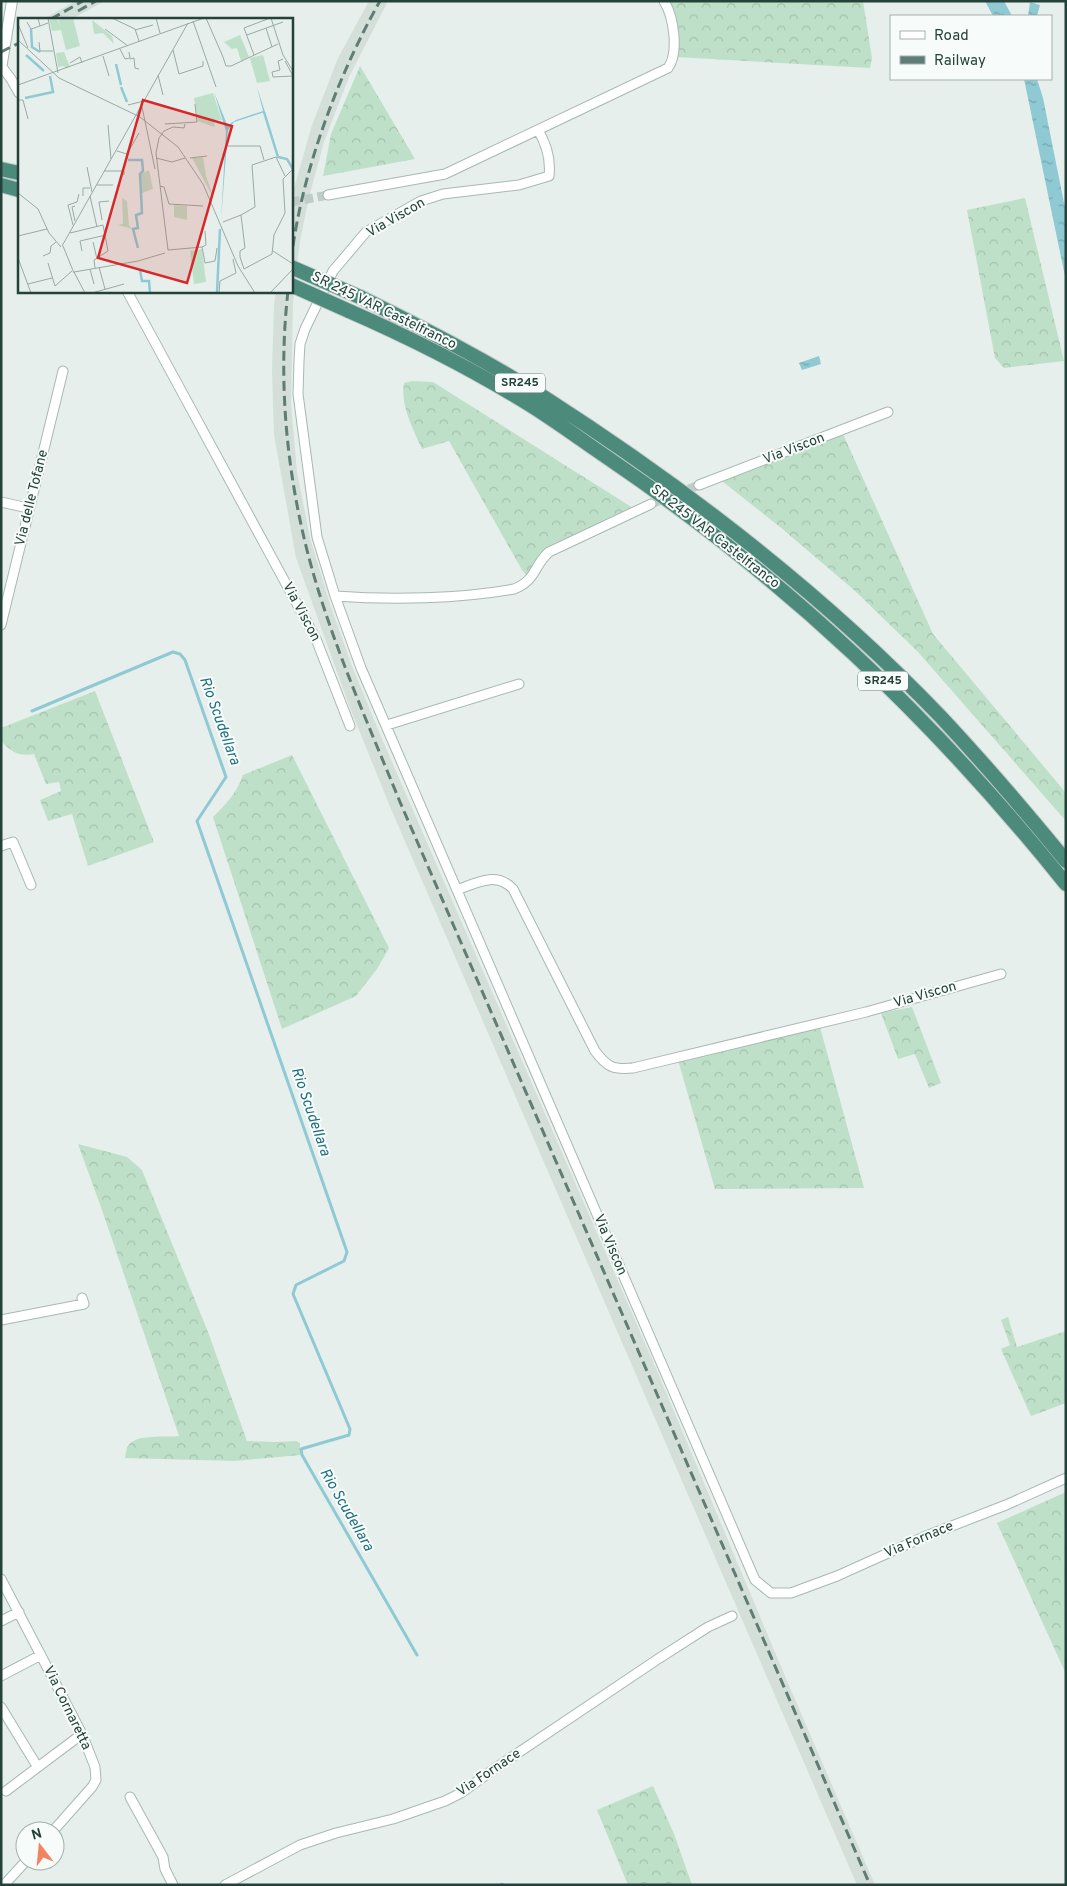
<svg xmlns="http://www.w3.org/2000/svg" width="1067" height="1886" font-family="Overpass,sans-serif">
<defs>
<pattern id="forest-crowns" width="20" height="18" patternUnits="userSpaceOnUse" patternTransform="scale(1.25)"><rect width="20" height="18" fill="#bfe0c8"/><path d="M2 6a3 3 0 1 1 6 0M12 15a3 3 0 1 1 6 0" fill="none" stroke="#a4c1ad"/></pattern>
<pattern id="water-ripples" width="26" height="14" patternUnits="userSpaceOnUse" patternTransform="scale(1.25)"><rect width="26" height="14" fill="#8ec9d4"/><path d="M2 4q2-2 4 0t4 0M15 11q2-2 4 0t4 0" fill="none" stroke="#74a5ad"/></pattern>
</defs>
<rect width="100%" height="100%" fill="#e6efeb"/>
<!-- built -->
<path fill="#d4dfda" d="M 76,1 L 105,1 L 72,19 L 43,19 Z
M 369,1 L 388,1 L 349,77 L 324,142 L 309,197 L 300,241 L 293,303 L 291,404 L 297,472 L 310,538 L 330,604 L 352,666 L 382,739 L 655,1366 L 785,1676 L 875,1885 L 857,1885 L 391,809 L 350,708 L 296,558 L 274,435 L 272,370 L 274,305 L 276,291 L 291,291 L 291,199 L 312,125 L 338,58 Z"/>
<!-- forest -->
<path fill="url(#forest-crowns)" d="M 667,1 L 863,1 L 872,58 L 870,68 L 676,57 Z
M 360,66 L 415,159 L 323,176 L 331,134 Z
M 1025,198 L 1064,361 L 1004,368 L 995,358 L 967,210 Z
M 412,381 L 433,382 L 633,508 L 551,545 L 540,553 L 527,576 L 522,570 L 449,441 L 422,449 C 413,429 400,405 404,383 Z
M 843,434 L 933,634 L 1066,793 L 1066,821 L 918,652 L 854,590 L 780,527 L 722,481 Z
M 95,691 L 154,842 L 88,866 L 72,814 L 48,821 L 40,800 L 61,791 L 59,782 L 46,784 L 34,754 C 18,757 12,752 1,741 L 1,728 Z
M 292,755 L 389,948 L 377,969 L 356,996 L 282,1029 L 213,817 C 226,804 237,793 243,775 Z
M 912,1007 L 941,1083 L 929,1088 L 915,1054 L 898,1059 L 881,1013 Z
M 820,1027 L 864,1188 L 715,1189 L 678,1060 Z
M 78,1144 L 127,1157 L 142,1170 L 208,1332 L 247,1441 L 275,1442 L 297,1441 L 300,1443 L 300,1455 L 234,1461 L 125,1458 C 126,1454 126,1449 128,1446 C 136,1433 166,1438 179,1436 L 102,1210 Z
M 1008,1317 L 1017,1347 L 1066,1331 L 1066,1403 L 1031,1416 L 1001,1349 L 1010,1345 L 1001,1320 Z
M 1066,1492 L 1066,1674 L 997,1523 Z
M 653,1786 L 674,1834 L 692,1885 L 628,1885 L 597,1810 Z"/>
<!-- water -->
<path fill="url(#water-ripples)" d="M 985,1 L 1004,1 L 1012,16 L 993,16 Z
M 1030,2 L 1040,5 L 1037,16 L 1028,16 Z
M 1024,79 L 1037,79 L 1043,98 L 1066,213 L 1066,281 Z
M 819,356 L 821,364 L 802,370 L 799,363 Z"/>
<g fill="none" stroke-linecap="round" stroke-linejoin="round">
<!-- stream -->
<path stroke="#8ec9d4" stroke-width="3" d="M 32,711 L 173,652 L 180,654 L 185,660 L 226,777 L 197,821 L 347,1252 L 344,1261 L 296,1285 L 293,1294 L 350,1429 L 349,1435 L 301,1449 L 302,1455 L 417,1655
M 502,1884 L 503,1885"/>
<!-- minor-tunnel -->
<path stroke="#bfccc8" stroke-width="9" stroke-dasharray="9 4.5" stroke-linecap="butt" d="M 291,202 L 328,195
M 651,504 L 699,485"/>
<defs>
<path id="minor" d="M 2,67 L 11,79 L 19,93
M 538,130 C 547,145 551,159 549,176 L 519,185 L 443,194 L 421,201 L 366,232 L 333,271 L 305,329 L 300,344 L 299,361 L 298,394 L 317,537 L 335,596 L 361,668 L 755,1580 L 771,1593 L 791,1593 L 837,1576 L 926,1536 L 1006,1505 L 1066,1478
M 328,195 L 445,174 L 668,68 C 679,53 674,17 664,1
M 127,291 L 316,639 L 350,726
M 699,485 L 888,412
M 1,502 L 28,508
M 335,596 C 391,600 459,599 514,589 C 537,580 533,566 549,552 L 651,504
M 1,625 L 63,371
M 387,725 L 519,684
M 1,846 L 13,842 L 31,885
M 457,890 C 476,883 496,871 513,889 L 595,1051 C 607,1067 613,1070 633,1068 L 866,1012 L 1001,974
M 1,1320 L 84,1304 L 82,1298
M 1,1579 L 82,1734 L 95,1767 L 96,1780 L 92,1787 L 53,1831
M 1,1621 L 19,1612
M 1,1676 L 41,1655
M 1,1707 L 37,1766
M 6,1791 L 82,1734
M 130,1797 L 163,1857 L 165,1869 L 173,1885
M 4,1885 L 26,1861
M 225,1885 L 300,1845 L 336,1833 L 393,1819 L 445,1801 L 461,1793 L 494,1769 L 658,1659 L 708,1627 L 732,1616"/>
<path id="tertiary" d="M 1,69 L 12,1"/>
<path id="trunk" d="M 1,169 L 19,173
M 1,185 L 19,190
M 360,297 C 423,328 486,360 545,398 C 685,488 824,595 940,716 C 984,763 1025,811 1066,861
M 349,311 C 413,339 476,371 535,408 C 560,424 583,441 608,458 C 786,579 931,716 1066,884"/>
</defs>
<!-- minor casing -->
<use href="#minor" stroke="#a8b8b2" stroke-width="11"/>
<!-- tertiary casing -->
<use href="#tertiary" stroke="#a8b8b2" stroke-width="12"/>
<!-- trunk casing -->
<use href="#trunk" stroke="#c2cac8" stroke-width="16"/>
<!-- minor -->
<use href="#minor" stroke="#fff" stroke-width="9"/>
<!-- tertiary -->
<use href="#tertiary" stroke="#fff" stroke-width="10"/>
<!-- trunk -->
<use href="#trunk" stroke="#4c8a7c" stroke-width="14"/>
<!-- rail -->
<path stroke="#5f7d75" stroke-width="3" stroke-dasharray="10 5" stroke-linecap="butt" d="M 78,11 L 96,1
M 51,19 L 83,1
M 1,52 L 19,43
M 291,261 C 301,174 337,77 380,1
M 288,291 C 278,378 286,469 308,554 C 330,639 367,721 400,802 L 870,1885"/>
<defs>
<path id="trunk-bridge" d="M 291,267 L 360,297
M 291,285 L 349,311"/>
</defs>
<!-- trunk-bridge casing -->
<use href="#trunk-bridge" stroke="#c2cac8" stroke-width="16" stroke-linecap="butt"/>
<!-- trunk-bridge -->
<use href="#trunk-bridge" stroke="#4c8a7c" stroke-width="14"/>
</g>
<g text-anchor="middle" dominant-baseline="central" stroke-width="4" stroke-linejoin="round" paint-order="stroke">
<!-- shield labels -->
<g fill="#f7fbf9" stroke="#637a73" stroke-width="1">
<rect x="495" y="373.5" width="50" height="19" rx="4"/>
<rect x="858" y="671.5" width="50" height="19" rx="4"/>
</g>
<g font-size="12" font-weight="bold" fill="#24423a">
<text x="520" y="383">SR245</text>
<text x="883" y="681">SR245</text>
</g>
<!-- street labels -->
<g font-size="14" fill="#24423a" stroke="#f7fbf9">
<text transform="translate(396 218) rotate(-30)">Via Viscon</text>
<text transform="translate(384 311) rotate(26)">SR 245 VAR Castelfranco</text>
<text transform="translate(794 449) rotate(-21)">Via Viscon</text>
<text transform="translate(32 498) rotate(-76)">Via delle Tofane</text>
<text transform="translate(715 537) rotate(38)">SR 245 VAR Castelfranco</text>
<text transform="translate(301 612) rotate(62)">Via Viscon</text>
<text transform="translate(925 995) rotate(-16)">Via Viscon</text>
<text transform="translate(610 1245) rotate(67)">Via Viscon</text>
<text transform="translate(919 1540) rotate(-23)">Via Fornace</text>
<text transform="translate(67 1708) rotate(64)">Via Cornaretta</text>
<text transform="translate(489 1773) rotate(-34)">Via Fornace</text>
</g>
<!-- water labels -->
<g font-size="15" font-style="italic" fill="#1c6f80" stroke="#f7fbf9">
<text transform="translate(219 721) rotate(70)">Rio Scudellara</text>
<text transform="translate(310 1112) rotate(71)">Rio Scudellara</text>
<text transform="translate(346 1510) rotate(60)">Rio Scudellara</text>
</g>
</g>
<!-- overview -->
<g transform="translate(18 18)">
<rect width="275" height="275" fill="#e6efeb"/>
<path d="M 74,2 L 94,18 L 96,26 L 85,15 L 76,16 ZM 222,17 L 231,39 L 223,43 L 219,30 L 214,31 L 206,24 Z" fill="#bfe0c8"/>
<path d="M 31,0 L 39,0 L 42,9 L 40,0 L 55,0 L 62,28 L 48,32 L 43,12 L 34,13 ZM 46,34 L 52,49 L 48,50 L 46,48 L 40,49 L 38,35 ZM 195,75 L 204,102 L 197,102 L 196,109 L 180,103 L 176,80 ZM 185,139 L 188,158 L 196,181 L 174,140 ZM 131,152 L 135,171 L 124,175 L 123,156 ZM 104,180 L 109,183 L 111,208 L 115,211 L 100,207 L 105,206 ZM 156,187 L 169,188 L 169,202 L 156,199 ZM 184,231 L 188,264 L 176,266 L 172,233 Z" fill="#bfe0c8"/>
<path d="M 245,37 L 252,63 L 239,65 L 232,40 Z" fill="#bfe0c8"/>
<path d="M 239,69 L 247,94 L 216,104 L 210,112 L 203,202 L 208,113 L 196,74 L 210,109 L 213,105 L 218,102 L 245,93 Z" fill="#8ec9d4"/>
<path fill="none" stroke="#8ec9d4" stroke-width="2.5" d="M 13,11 L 14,29 L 22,34M 8,37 L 26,53M 98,46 L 103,67M 103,69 L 109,84M 7,80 L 35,74 L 32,58M 246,94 L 260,139 L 269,141 L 275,151M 110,142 L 124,142 L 125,153 L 122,156 L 124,195 L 118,197 L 120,210 L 115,211 L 120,230M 122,252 L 124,263 L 131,263 L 132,275M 199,275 L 202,211"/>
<path fill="none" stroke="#98aaa4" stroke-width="1" d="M 20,0 L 22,8 L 30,5M 30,0 L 40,55M 94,0 L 117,11 L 121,23M 138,0 L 142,15M 188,0 L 205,39M 253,0 L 265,37 L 275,53M 175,3 L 198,69M 9,4 L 13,11 L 22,8M 0,6 L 10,30M 226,10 L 236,37M 226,10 L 252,0M 248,10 L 254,29M 87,11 L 110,28M 117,12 L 135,7M 229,17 L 265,4M 0,22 L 41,60 L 122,99 L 160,129 L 185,166 L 220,248 L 237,275M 21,24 L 22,33 L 35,33M 102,31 L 107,41 L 112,40 L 111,34M 155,32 L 161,56 L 185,48 L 185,43M 85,38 L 91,58M 205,39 L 208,48 L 213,48 L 260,26M 112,41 L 116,40 L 117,50 L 121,51M 265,41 L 260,43 L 262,52 L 254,54 L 255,59 L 275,58M 267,43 L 275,58M 52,45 L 62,39 L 64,45M 140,57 L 145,77M 0,67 L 186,0M 0,82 L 5,82 L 10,101M 110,87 L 126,83M 124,89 L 137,151M 147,106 L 179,104 L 177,86M 167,106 L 166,110 L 155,109 L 146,113 L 141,120 L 138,135 L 150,232 L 184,229 L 188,227 L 187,213M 90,107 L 93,141M 210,128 L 242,128 L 246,142M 99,133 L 109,136 L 121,115M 138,140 L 154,144 L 167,140M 172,140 L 189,138M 69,149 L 74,174M 86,153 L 106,153 L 106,157M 79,167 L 95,167M 142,168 L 146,169 L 151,186 L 185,188M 0,175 L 20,191 L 31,215 L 43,229M 65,178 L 65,170 L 72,170M 72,178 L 79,209M 57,188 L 54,189 L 57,203M 84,202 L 81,184 L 91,183M 205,204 L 223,197M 55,207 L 50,187 L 59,184 L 61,176M 52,215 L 85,207 L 90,233 L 76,242 L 77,250M 0,218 L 29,211M 75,224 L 79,241M 44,228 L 170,5M 45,228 L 56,255M 184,229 L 187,245 L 197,243 L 199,230M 64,233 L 62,223 L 88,217M 255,233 L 275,246M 25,238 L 32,235 L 33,228 L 38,224M 222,239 L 222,233 L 227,230 L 223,197 L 237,189 L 234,147 L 258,139 L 267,158M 222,239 L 226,251 L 254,236 L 256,217 L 267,195 L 265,161 L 275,151M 0,240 L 13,275M 30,245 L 37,268 L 54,253M 81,249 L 87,271M 72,251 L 76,266M 56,254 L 120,243 L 147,235M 56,254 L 67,275M 10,266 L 34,260M 74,275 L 106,266M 201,275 L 202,263 L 218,255 L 215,241M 252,275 L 275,251"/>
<path fill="#d62828" fill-opacity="0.15" stroke="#d62828" stroke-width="2.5" d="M 125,82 L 214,108 L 169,265 L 80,240 Z"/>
<rect width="275" height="275" fill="none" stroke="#24423a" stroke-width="2.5"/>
</g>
<!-- border -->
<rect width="1067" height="1886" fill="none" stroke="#24423a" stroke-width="5"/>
<!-- legend -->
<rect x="890" y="15" width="162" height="65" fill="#f7fbf9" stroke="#a3b1ad"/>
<rect x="900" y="31" width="25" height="8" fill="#ffffff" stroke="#a3b1ad"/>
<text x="934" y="40" font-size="15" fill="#24423a">Road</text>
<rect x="900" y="56" width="25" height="8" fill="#5f7d75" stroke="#a3b1ad"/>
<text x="934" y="65" font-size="15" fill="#24423a">Railway</text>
<!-- north arrow -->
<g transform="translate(40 1846) rotate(344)"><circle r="24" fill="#f7fbf9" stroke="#a3b1ad"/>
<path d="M0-4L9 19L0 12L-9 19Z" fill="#f4845f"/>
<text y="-8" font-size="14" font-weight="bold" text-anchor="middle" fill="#24423a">N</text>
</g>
</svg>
